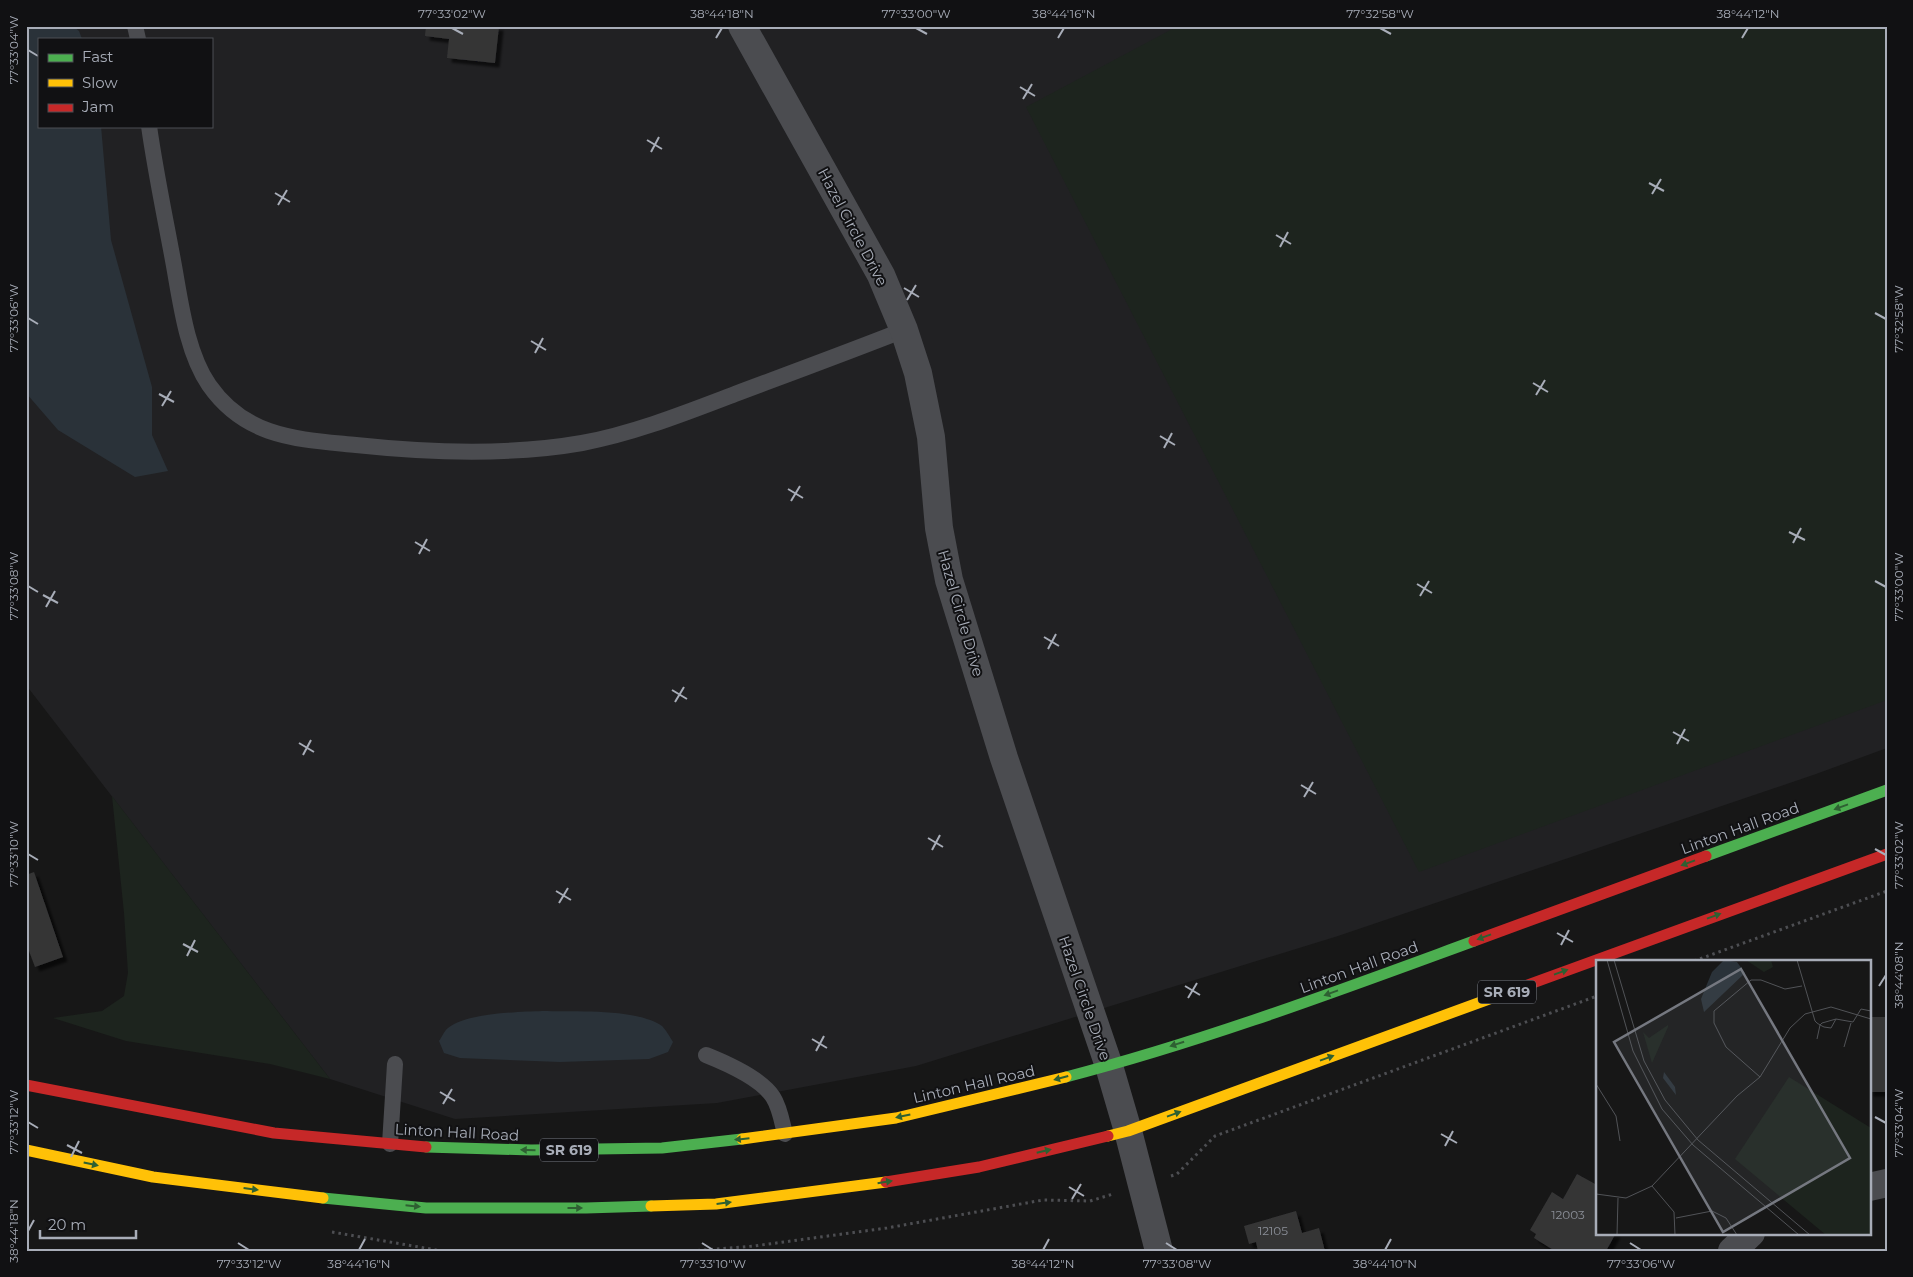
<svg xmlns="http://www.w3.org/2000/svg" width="1913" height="1277" font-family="Montserrat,sans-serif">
<defs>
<filter id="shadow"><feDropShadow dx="4.5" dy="4.5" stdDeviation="1" flood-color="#0009"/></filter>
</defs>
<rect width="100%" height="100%" fill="#171717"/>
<!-- built -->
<path fill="#212123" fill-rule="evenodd" d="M 26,26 L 1887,26 L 1887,748 L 1816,774 L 1338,936 L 916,1066 L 717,1103 L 455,1119 L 330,1079 L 26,685 ZM 39,39 L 211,39 L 211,126 L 39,126 Z"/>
<!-- green -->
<path fill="#1d241e" d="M 1178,26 L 1887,26 L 1887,700 L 1419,872 L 1026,107 Z
M 112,796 L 118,804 L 330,1079 L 270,1064 L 126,1041 L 53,1018 L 102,1011 L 124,996 L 128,973 L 124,913 Z"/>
<!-- water -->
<path fill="#2a3239" d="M 26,26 L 73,26 L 79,31 L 82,39 L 39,39 L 39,126 L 101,126 L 111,240 L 152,387 L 152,435 L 168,471 L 135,477 L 58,430 L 26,393 Z
M 542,1011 C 573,1012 636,1008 662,1026 C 666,1030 670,1037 673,1042 L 668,1052 L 649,1059 L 560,1062 L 460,1058 L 444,1053 L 439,1041 C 442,1037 444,1031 448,1028 C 466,1013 518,1012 542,1011 Z"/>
<!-- building -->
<path fill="#353536" filter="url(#shadow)" d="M 426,26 L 499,26 L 495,63 L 447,58 L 449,39 L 425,36 Z
M 34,872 L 63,957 L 35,967 L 29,951 L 26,952 L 26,875 Z
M 1869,1017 L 1887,1017 L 1887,1092 L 1869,1092 Z
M 1577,1174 L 1597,1185 L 1597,1233 L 1616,1233 L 1606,1251 L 1555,1251 L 1534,1238 L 1536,1234 L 1530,1230 L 1552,1192 L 1563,1199 Z
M 1296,1211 L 1302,1233 L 1319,1228 L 1325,1251 L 1258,1251 L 1256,1242 L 1249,1244 L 1244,1226 Z"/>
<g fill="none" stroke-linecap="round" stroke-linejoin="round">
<!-- path -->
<path stroke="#4d4e52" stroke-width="3" stroke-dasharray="2.5 4" stroke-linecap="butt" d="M 1694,961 L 1887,891
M 1171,1176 L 1177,1174 L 1215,1136 L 1597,996
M 332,1232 L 442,1251
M 691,1251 L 754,1246 L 887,1228 L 1043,1200 L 1090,1201 L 1113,1194"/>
<!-- lane -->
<path stroke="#4b4c50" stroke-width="16" d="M 135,26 L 138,39
M 149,126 C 155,169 164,212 172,255 C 180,296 185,350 209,385 C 246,438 297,439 356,445 C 431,453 508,456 582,443 C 635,433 685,413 735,394 C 791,373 848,352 904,330
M 706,1055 C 726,1063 761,1078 773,1097 C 780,1108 782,1122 785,1134
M 390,1144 L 395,1064"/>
<!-- street -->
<path stroke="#4b4c50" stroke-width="28" d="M 742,26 L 881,275 L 904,330 L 918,373 L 931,437 L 939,528 L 949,580 L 1004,758 L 1109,1066 L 1128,1131 L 1159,1251
M 1869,1187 L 1887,1183
M 1732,1251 L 1751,1233"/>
<!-- fast -->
<path stroke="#4caf50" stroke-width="11" d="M 1706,856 L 1887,790
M 1066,1077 C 1205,1041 1340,990 1474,941
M 426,1147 L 531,1150 L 662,1148 L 742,1139
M 323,1198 L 426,1208 L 586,1208 L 651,1206"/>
<!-- slow -->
<path stroke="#ffc107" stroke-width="11" d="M 1108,1136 L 1128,1131 L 1511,991
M 742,1139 L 896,1118 L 1066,1077
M 26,1150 L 153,1177 L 323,1198
M 651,1206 L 716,1204 L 886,1182"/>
<!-- jam -->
<path stroke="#c62828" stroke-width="11" d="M 1474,941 L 1706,856
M 1511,991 L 1887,854
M 26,1085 L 274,1133 L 426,1147
M 886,1182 L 979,1167 L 1108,1136"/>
</g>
<!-- one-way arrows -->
<defs><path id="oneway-solid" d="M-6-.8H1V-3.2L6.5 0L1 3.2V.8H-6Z" transform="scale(1.25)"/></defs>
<g fill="#2e6032">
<use href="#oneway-solid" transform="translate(1841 807) rotate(160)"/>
<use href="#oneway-solid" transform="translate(1688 863) rotate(160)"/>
<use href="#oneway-solid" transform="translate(1714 916) rotate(-20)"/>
<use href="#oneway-solid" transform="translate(1484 937) rotate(160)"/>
<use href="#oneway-solid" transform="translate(1561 972) rotate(-20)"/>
<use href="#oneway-solid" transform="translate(1331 993) rotate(160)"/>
<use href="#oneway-solid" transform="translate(1177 1044) rotate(162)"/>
<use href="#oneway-solid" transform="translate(1327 1058) rotate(-20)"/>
<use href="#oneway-solid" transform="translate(1061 1078) rotate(165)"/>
<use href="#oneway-solid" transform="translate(1174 1114) rotate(-20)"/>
<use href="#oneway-solid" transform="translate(903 1116) rotate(168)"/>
<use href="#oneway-solid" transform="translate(742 1139) rotate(174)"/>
<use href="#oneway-solid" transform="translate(528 1150) rotate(-179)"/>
<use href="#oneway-solid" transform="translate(1044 1151) rotate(-13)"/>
<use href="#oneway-solid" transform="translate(91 1164) rotate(12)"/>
<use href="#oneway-solid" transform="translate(885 1182) rotate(-9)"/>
<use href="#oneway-solid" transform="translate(251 1189) rotate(7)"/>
<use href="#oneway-solid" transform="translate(724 1203) rotate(-7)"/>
<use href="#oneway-solid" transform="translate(413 1206) rotate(6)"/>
<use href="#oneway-solid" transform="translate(575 1208)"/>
</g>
<!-- ticks -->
<path fill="none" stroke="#a8adb8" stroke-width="2" d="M 452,28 L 463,34M 916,28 L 927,34M 1380,28 L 1391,34M 716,38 L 722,28M 1058,38 L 1064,28M 1742,38 L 1748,28M 28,50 L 38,56M 1020,87 L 1035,96M 1023,99 L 1032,84M 647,140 L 662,149M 651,152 L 659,137M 1649,183 L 1664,191M 275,193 L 290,202M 1652,194 L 1661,179M 278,205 L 287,190M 1276,235 L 1291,244M 1280,247 L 1288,232M 904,288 L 919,297M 907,300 L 916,285M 1875,313 L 1886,319M 28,318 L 38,324M 531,341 L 546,350M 535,353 L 543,338M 1533,383 L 1548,392M 159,394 L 174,402M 1536,395 L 1545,380M 162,406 L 171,391M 1160,436 L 1175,445M 1164,448 L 1172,433M 788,489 L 803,498M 791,501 L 800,486M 1789,532 L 1805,540M 415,542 L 430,551M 1793,543 L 1801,528M 419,554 L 427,539M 1875,581 L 1886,587M 1417,584 L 1432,593M 28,586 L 38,592M 43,595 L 58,603M 1420,596 L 1429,581M 46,607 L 55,591M 1044,637 L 1059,646M 1048,649 L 1056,634M 672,690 L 687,699M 675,702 L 684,687M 1673,732 L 1689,741M 299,743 L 314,752M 1677,744 L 1685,729M 303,755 L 311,740M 1301,785 L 1316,794M 1304,797 L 1313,782M 928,838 L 943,847M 1875,849 L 1886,855M 932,850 L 940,835M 28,854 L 38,860M 556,891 L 571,900M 559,903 L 568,888M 1557,933 L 1573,942M 183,944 L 198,952M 1561,945 L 1569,930M 187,956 L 195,940M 1185,986 L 1200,995M 1879,986 L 1886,975M 1188,998 L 1197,983M 812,1039 L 827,1048M 816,1051 L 824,1036M 440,1092 L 455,1101M 443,1104 L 452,1089M 1875,1117 L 1886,1123M 28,1122 L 38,1128M 1441,1134 L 1457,1143M 67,1145 L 82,1153M 1445,1146 L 1453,1131M 71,1157 L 79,1141M 1069,1187 L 1084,1196M 1072,1199 L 1081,1184M 28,1231 L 34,1220M 238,1243 L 249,1250M 702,1243 L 713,1250M 1166,1243 L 1177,1250M 1630,1243 L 1641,1250M 359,1250 L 365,1239M 1043,1250 L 1049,1239M 1385,1250 L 1391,1239"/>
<g text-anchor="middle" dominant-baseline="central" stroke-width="4" stroke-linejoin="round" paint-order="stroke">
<!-- number labels -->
<g font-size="12" fill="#8b8f98">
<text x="1568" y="1214">12003</text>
<text x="1273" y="1230">12105</text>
</g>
<!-- shield labels -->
<g fill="#111113" stroke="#7b7e86" stroke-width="1">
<rect x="1478" y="980.5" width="58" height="23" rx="4"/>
<rect x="540" y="1138.5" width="58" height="23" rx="4"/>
</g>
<g font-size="14" font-weight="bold" fill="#a8adb8">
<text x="1507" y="992">SR 619</text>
<text x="569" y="1150">SR 619</text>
</g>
<!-- street labels -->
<g font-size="15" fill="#a8adb8" stroke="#111113">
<text transform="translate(853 227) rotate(62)">Hazel Circle Drive</text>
<text transform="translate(961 613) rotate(74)">Hazel Circle Drive</text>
<text transform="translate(1740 828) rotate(-20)">Linton Hall Road</text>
<text transform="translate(1359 967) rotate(-20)">Linton Hall Road</text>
<text transform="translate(1085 998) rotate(71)">Hazel Circle Drive</text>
<text transform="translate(974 1084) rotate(-13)">Linton Hall Road</text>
<text transform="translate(457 1132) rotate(3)">Linton Hall Road</text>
</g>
</g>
<!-- overview -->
<g transform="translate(1596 960)">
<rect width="275" height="275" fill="#171717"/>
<path d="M 150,0 L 175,0 L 177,7 L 168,12 ZM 72,65 L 72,67 L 56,103 L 47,72 L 53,78 ZM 193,117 L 275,168 L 275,275 L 230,275 L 139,199 Z" fill="#1d241e"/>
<path d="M 128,0 L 141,2 L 149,13 L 108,52 L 105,39 L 109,29 L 116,12 ZM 68,112 L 79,127 L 80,135 L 67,118 Z" fill="#2a3239"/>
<path fill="none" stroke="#515357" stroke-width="1" d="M 11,0 L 37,91 L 66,149 L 97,185 L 203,275M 18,0 L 48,101 L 69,140 L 102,180 L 214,275M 201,0 L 219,61 L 221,63 L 224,65 L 228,67 L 235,68 L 240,59 L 226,63 L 224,65 L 221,79M 240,59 L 257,62 L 265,49 L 275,51M 248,87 L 255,63M 164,117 L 130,87 L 118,63 L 118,51 L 155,20 L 165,20 L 189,29 L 206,26M 0,124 L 20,156 L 24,181M 56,226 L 78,252 L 79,275M 0,234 L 30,238 L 56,226 L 141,136 L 164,117 L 194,68 L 209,54 L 235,47 L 275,59M 80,258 L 116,251 L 130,258 L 141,275M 21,275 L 22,238"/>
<path fill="#757880" fill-opacity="0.15" stroke="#757880" stroke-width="2.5" d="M 145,9 L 254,198 L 127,272 L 18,82 Z"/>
<rect width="275" height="275" fill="none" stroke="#a8adb8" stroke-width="2.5"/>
</g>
<!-- border -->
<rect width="1913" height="1277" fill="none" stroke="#111113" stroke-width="55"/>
<!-- legend -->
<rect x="38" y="38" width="175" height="90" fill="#111113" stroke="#4d4f55"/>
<rect x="48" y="54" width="25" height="8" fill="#4caf50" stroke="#4d4f55"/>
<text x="82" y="62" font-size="15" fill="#a8adb8">Fast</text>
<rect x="48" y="79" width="25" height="8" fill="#ffc107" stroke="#4d4f55"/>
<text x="82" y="88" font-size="15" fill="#a8adb8">Slow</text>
<rect x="48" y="104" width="25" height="8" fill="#c62828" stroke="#4d4f55"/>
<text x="82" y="112" font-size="15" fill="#a8adb8">Jam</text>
<!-- scale -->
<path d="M40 1230v8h96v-8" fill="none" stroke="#a8adb8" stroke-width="2.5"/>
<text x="48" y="1230" font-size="15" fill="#a8adb8" stroke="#111113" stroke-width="4" paint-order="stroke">20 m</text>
<rect x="28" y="28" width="1858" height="1222" fill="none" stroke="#a8adb8" stroke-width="2"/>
<g font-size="12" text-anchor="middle" fill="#a8adb8">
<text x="452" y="18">77°33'02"W</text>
<text x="722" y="18">38°44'18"N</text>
<text x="916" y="18">77°33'00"W</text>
<text x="1064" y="18">38°44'16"N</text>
<text x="1380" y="18">77°32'58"W</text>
<text x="1748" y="18">38°44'12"N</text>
<text transform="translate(14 50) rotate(-90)" y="4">77°33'04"W</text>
<text transform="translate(14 318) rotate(-90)" y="4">77°33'06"W</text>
<text transform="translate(1899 319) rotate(-90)" y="4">77°32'58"W</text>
<text transform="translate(14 586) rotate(-90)" y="4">77°33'08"W</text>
<text transform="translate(1899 587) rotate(-90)" y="4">77°33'00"W</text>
<text transform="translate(14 854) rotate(-90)" y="4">77°33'10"W</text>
<text transform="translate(1899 855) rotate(-90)" y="4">77°33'02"W</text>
<text transform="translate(1899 975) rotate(-90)" y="4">38°44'08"N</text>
<text transform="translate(14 1122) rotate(-90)" y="4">77°33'12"W</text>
<text transform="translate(1899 1123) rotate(-90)" y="4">77°33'04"W</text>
<text transform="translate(14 1231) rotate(-90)" y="4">38°44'18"N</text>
<text x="249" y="1268">77°33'12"W</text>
<text x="359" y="1268">38°44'16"N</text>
<text x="713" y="1268">77°33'10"W</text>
<text x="1043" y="1268">38°44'12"N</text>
<text x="1177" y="1268">77°33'08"W</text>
<text x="1385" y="1268">38°44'10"N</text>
<text x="1641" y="1268">77°33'06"W</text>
</g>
</svg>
